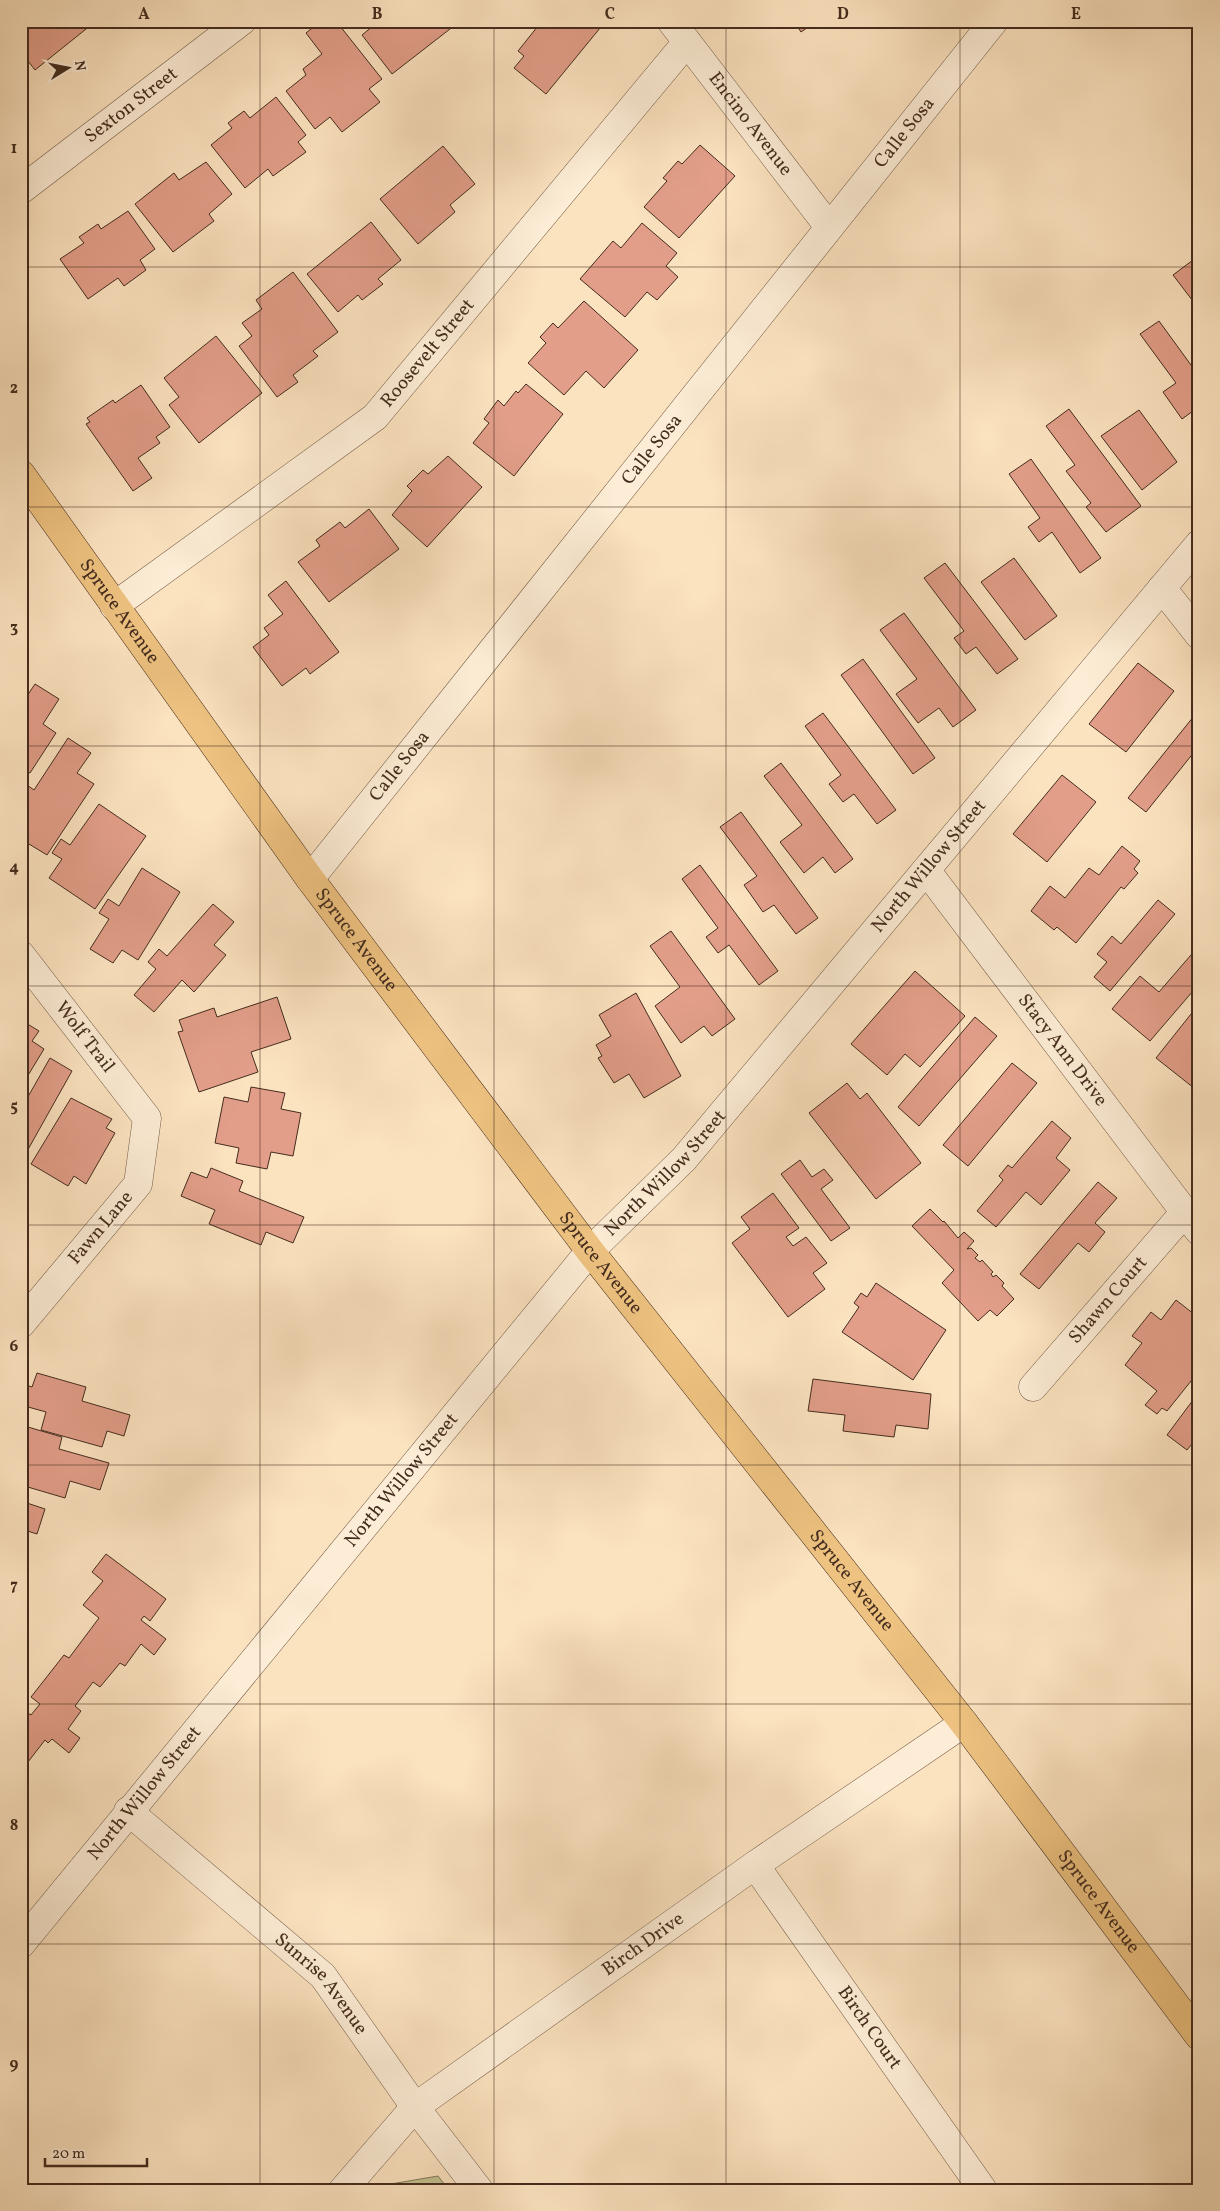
<svg xmlns="http://www.w3.org/2000/svg" width="1220" height="2211" font-family="Vollkorn,serif">
<rect width="100%" height="100%" fill="#fce3c0"/>
<filter id="stains"><feTurbulence type="fractalNoise" baseFrequency=".004" numOctaves="4"/><feColorMatrix values="0 0 0 0 .2 0 0 0 0 .09 0 0 0 0 .02 0 0 0 .5 -.17"/></filter>
<radialGradient id="worn" r=".72"><stop offset=".6" stop-color="#630" stop-opacity="0"/><stop offset="1" stop-color="#630" stop-opacity=".3"/></radialGradient>
<!-- green -->
<path fill="#c2c390" stroke="#837857" d="M 438,2176 L 449,2190 L 376,2190 L 379,2186 Z"/>
<!-- building -->
<path fill="#e29e89" stroke="#442c1e" d="M 25,21 L 96,21 L 35,70 L 21,52 L 21,24 Z
M 321,21 L 336,21 L 382,79 L 369,89 L 380,102 L 342,132 L 330,117 L 315,129 L 286,91 L 306,75 L 303,69 L 322,54 L 306,33 Z
M 379,21 L 458,21 L 459,22 L 392,74 L 362,35 Z
M 542,21 L 605,22 L 546,94 L 514,68 L 524,56 L 518,51 Z
M 794,21 L 817,21 L 801,32 Z
M 276,97 L 306,135 L 298,142 L 306,152 L 273,176 L 268,169 L 245,188 L 211,145 L 232,128 L 228,123 L 244,111 L 250,118 Z
M 700,145 L 735,176 L 679,238 L 644,207 L 667,181 L 663,178 L 678,161 L 682,164 Z
M 443,146 L 475,184 L 450,205 L 455,212 L 418,244 L 380,199 Z
M 206,162 L 232,194 L 209,214 L 214,221 L 173,252 L 135,204 L 174,173 L 179,180 Z
M 128,211 L 155,249 L 140,260 L 146,270 L 124,286 L 118,278 L 88,299 L 60,259 L 84,243 L 79,237 L 98,224 L 101,229 Z
M 371,222 L 401,260 L 378,279 L 383,284 L 362,300 L 358,295 L 338,312 L 307,274 Z
M 642,223 L 677,253 L 666,266 L 678,277 L 657,300 L 647,292 L 625,317 L 580,279 L 613,241 L 621,248 Z
M 1193,260 L 1199,268 L 1199,309 L 1173,275 Z
M 293,272 L 338,332 L 313,351 L 318,356 L 293,375 L 298,382 L 277,397 L 239,346 L 252,336 L 242,323 L 262,309 L 256,300 Z
M 584,301 L 638,350 L 604,388 L 586,371 L 564,395 L 528,363 L 546,343 L 540,337 L 553,323 L 558,328 Z
M 1159,321 L 1199,376 L 1199,418 L 1193,411 L 1182,419 L 1163,392 L 1176,383 L 1140,334 Z
M 216,336 L 262,393 L 199,443 L 169,405 L 179,397 L 164,378 Z
M 526,384 L 563,414 L 514,476 L 473,443 L 489,423 L 484,419 L 498,400 L 504,406 L 516,391 L 518,393 Z
M 141,385 L 170,427 L 156,437 L 160,443 L 138,458 L 152,478 L 133,491 L 86,424 L 90,422 L 87,418 L 113,400 L 115,403 Z
M 1069,409 L 1141,506 L 1106,532 L 1086,507 L 1091,503 L 1066,471 L 1075,465 L 1046,426 Z
M 1139,410 L 1177,462 L 1142,490 L 1101,436 Z
M 448,456 L 482,487 L 427,547 L 392,515 L 412,491 L 407,486 L 423,470 L 428,474 Z
M 1031,459 L 1101,558 L 1080,573 L 1052,532 L 1039,542 L 1028,527 L 1040,518 L 1009,474 Z
M 369,509 L 399,549 L 329,602 L 298,562 L 320,546 L 316,540 L 340,522 L 345,528 Z
M 1014,558 L 1057,616 L 1025,640 L 981,582 Z
M 945,563 L 1018,659 L 997,674 L 976,647 L 966,654 L 954,638 L 964,631 L 924,578 Z
M 286,581 L 339,652 L 310,674 L 306,668 L 282,686 L 253,647 L 269,635 L 264,628 L 283,614 L 268,595 Z
M 904,613 L 976,710 L 953,727 L 939,708 L 918,723 L 896,694 L 917,679 L 880,630 Z
M 863,659 L 935,758 L 913,774 L 841,675 Z
M 1138,663 L 1174,691 L 1126,752 L 1089,724 Z
M 35,684 L 59,699 L 43,724 L 56,733 L 30,773 L 21,767 L 21,705 Z
M 823,713 L 896,810 L 877,824 L 854,794 L 843,802 L 829,784 L 841,775 L 805,726 Z
M 1194,716 L 1199,720 L 1199,746 L 1146,812 L 1128,798 Z
M 68,738 L 91,753 L 77,773 L 94,784 L 47,855 L 29,844 L 24,852 L 21,849 L 21,811 L 25,805 L 21,803 L 21,793 L 27,785 L 34,790 Z
M 781,763 L 853,859 L 835,873 L 823,857 L 804,873 L 780,842 L 802,825 L 764,776 Z
M 1062,775 L 1096,802 L 1047,862 L 1013,834 Z
M 99,804 L 146,836 L 95,909 L 49,878 L 62,859 L 52,853 L 61,839 L 70,845 Z
M 741,812 L 818,918 L 796,934 L 774,905 L 763,912 L 744,885 L 757,876 L 720,827 Z
M 1122,846 L 1140,861 L 1134,869 L 1138,873 L 1124,889 L 1121,887 L 1076,943 L 1057,927 L 1054,930 L 1031,911 L 1050,886 L 1065,898 L 1089,868 L 1099,875 Z
M 700,865 L 778,971 L 759,985 L 729,945 L 718,953 L 706,937 L 718,928 L 682,879 Z
M 142,868 L 180,892 L 138,960 L 122,950 L 113,963 L 90,949 L 109,919 L 99,913 L 108,899 L 119,906 Z
M 1158,900 L 1175,914 L 1110,991 L 1094,977 L 1107,962 L 1097,954 L 1112,936 L 1121,944 Z
M 213,904 L 234,922 L 214,945 L 226,955 L 194,992 L 182,980 L 154,1012 L 134,995 L 156,969 L 148,962 L 159,949 L 167,956 Z
M 671,931 L 735,1019 L 712,1036 L 704,1026 L 681,1043 L 655,1006 L 680,987 L 650,946 Z
M 1197,948 L 1199,984 L 1150,1041 L 1112,1009 L 1140,976 L 1159,992 Z
M 915,971 L 965,1016 L 920,1067 L 905,1054 L 887,1075 L 851,1044 Z
M 636,993 L 681,1076 L 644,1098 L 629,1074 L 614,1083 L 598,1058 L 602,1056 L 596,1045 L 611,1036 L 599,1015 Z
M 277,997 L 291,1039 L 251,1052 L 258,1072 L 199,1092 L 178,1032 L 183,1031 L 179,1020 L 214,1008 L 217,1017 Z
M 1199,1004 L 1199,1092 L 1156,1058 Z
M 975,1017 L 997,1036 L 919,1126 L 898,1107 Z
M 21,1020 L 39,1031 L 32,1041 L 44,1049 L 27,1077 L 21,1073 Z
M 50,1058 L 72,1071 L 21,1162 L 21,1109 Z
M 1012,1063 L 1037,1083 L 968,1166 L 943,1145 Z
M 847,1083 L 860,1099 L 867,1093 L 921,1163 L 876,1199 L 809,1113 Z
M 251,1087 L 285,1093 L 281,1109 L 301,1113 L 293,1156 L 271,1152 L 267,1169 L 236,1163 L 239,1148 L 215,1143 L 224,1097 L 248,1102 Z
M 71,1098 L 112,1119 L 106,1128 L 115,1133 L 86,1184 L 74,1176 L 68,1186 L 31,1164 Z
M 1052,1121 L 1071,1138 L 1056,1158 L 1070,1170 L 1041,1205 L 1026,1192 L 996,1227 L 977,1211 L 1003,1180 L 999,1176 L 1008,1165 L 1012,1168 Z
M 800,1160 L 812,1177 L 824,1169 L 833,1180 L 821,1189 L 850,1228 L 831,1241 L 781,1174 Z
M 211,1168 L 243,1181 L 239,1191 L 304,1217 L 293,1243 L 266,1232 L 261,1245 L 209,1224 L 215,1210 L 181,1196 L 191,1172 L 207,1178 Z
M 1098,1182 L 1117,1198 L 1095,1223 L 1105,1232 L 1089,1252 L 1078,1243 L 1039,1289 L 1020,1274 Z
M 773,1193 L 799,1228 L 786,1237 L 793,1246 L 806,1237 L 827,1263 L 813,1273 L 825,1289 L 788,1317 L 732,1243 L 750,1229 L 741,1217 Z
M 930,1209 L 943,1222 L 944,1221 L 958,1238 L 964,1232 L 974,1241 L 967,1249 L 971,1248 L 978,1255 L 975,1258 L 980,1262 L 982,1260 L 993,1272 L 991,1274 L 993,1277 L 996,1275 L 1004,1283 L 1002,1286 L 1014,1299 L 997,1316 L 990,1310 L 978,1321 L 942,1283 L 954,1270 L 912,1226 Z
M 876,1283 L 946,1330 L 913,1380 L 842,1332 L 859,1307 L 854,1303 L 861,1293 L 867,1297 Z
M 1176,1300 L 1199,1318 L 1199,1371 L 1167,1411 L 1162,1408 L 1157,1414 L 1145,1405 L 1157,1391 L 1125,1365 L 1142,1343 L 1132,1336 L 1151,1312 L 1161,1320 Z
M 37,1373 L 86,1387 L 82,1401 L 130,1415 L 124,1436 L 107,1431 L 102,1447 L 41,1430 L 46,1412 L 21,1405 L 23,1384 L 32,1387 Z
M 813,1379 L 931,1394 L 928,1429 L 896,1425 L 894,1437 L 843,1431 L 845,1415 L 808,1411 Z
M 1199,1392 L 1199,1435 L 1187,1450 L 1167,1435 Z
M 21,1425 L 62,1437 L 59,1449 L 109,1463 L 100,1490 L 70,1481 L 65,1498 L 21,1485 Z
M 21,1501 L 45,1509 L 37,1534 L 21,1529 Z
M 106,1554 L 166,1599 L 150,1621 L 144,1616 L 141,1620 L 166,1639 L 154,1655 L 141,1644 L 125,1666 L 120,1663 L 100,1687 L 93,1682 L 75,1706 L 81,1711 L 68,1729 L 80,1738 L 69,1753 L 52,1739 L 48,1743 L 45,1740 L 21,1771 L 21,1708 L 31,1715 L 40,1704 L 31,1697 L 64,1655 L 69,1658 L 99,1618 L 83,1605 L 103,1581 L 92,1572 Z"/>
<g fill="none" stroke-linecap="round" stroke-linejoin="round">
<defs>
<g id="minor">
<path id="s1" d="M 671,21 L 829,227"/>
<path id="s2" d="M 21,190 L 242,21"/>
<path d="M 1162,588 L 1199,635"/>
<path id="s3" d="M 114,606 L 375,417 L 687,42"/>
<path id="s4" d="M 926,870 L 1199,1231"/>
<path id="s5" d="M 310,879 L 994,21"/>
<path id="s6" d="M 21,955 L 147,1118 L 138,1184 L 21,1324"/>
<path id="s7" d="M 1033,1387 L 1184,1213"/>
<path id="s8" d="M 128,1811 L 323,1976 L 415,2107 L 479,2190"/>
<path id="s9" d="M 755,1865 L 983,2190"/>
<path id="s10" d="M 21,1944 L 590,1251 L 684,1159 L 1199,544"/>
<path id="s11" d="M 343,2190 L 415,2107 L 755,1865 L 964,1723"/>
</g>
<g id="major">
<path id="s12" d="M 21,474 L 310,879 L 590,1251 L 964,1723 L 1199,2036"/>
</g>
</defs>
<!-- minor casing -->
<use href="#minor" stroke="#725a46" stroke-width="29"/>
<!-- major casing -->
<use href="#major" stroke="#442c1e" stroke-width="29"/>
<!-- minor -->
<use href="#minor" stroke="#fdedd6" stroke-width="28"/>
<!-- major -->
<use href="#major" stroke="#eec280" stroke-width="28"/>
</g>
<!-- grid -->
<path fill="none" stroke="#442c1e" stroke-width="1" stroke-opacity="0.55" d="M 260,21 L 260,2190M 494,21 L 494,2190M 726,21 L 726,2190M 960,21 L 960,2190M 21,267 L 1199,267M 21,507 L 1199,507M 21,746 L 1199,746M 21,986 L 1199,986M 21,1225 L 1199,1225M 21,1465 L 1199,1465M 21,1704 L 1199,1704M 21,1944 L 1199,1944"/>
<g text-anchor="middle" dominant-baseline="central" stroke-width="4.5" stroke-linejoin="round" paint-order="stroke">
<!-- street labels -->
<g font-size="19" fill="#442c1e" stroke="#fdedd6">
<text stroke="none"><textPath href="#s2" startOffset="139">Sexton Street</textPath></text>
<text stroke="none"><textPath href="#s1" startOffset="130">Encino Avenue</textPath></text>
<text stroke="none"><textPath href="#s5" startOffset="954">Calle Sosa</textPath></text>
<text stroke="none"><textPath href="#s3" startOffset="405">Roosevelt Street</textPath></text>
<text stroke="none"><textPath href="#s5" startOffset="549">Calle Sosa</textPath></text>
<text stroke="none"><textPath href="#s12" startOffset="169">Spruce Avenue</textPath></text>
<text stroke="none"><textPath href="#s5" startOffset="144">Calle Sosa</textPath></text>
<text stroke="none"><textPath href="#s10" startOffset="1410">North Willow Street</textPath></text>
<text stroke="none"><textPath href="#s12" startOffset="574">Spruce Avenue</textPath></text>
<text stroke="none"><textPath href="#s6" startOffset="104">Wolf Trail</textPath></text>
<text stroke="none"><textPath href="#s4" startOffset="226">Stacy Ann Drive</textPath></text>
<text stroke="none"><textPath href="#s10" startOffset="1005">North Willow Street</textPath></text>
<text transform="translate(101 1228) rotate(-50)">Fawn Lane</text>
<text stroke="none"><textPath href="#s12" startOffset="979">Spruce Avenue</textPath></text>
<text stroke="none"><textPath href="#s7" startOffset="115">Shawn Court</textPath></text>
<text stroke="none"><textPath href="#s10" startOffset="600">North Willow Street</textPath></text>
<text stroke="none"><textPath href="#s12" startOffset="1384">Spruce Avenue</textPath></text>
<text stroke="none"><textPath href="#s10" startOffset="195">North Willow Street</textPath></text>
<text stroke="none"><textPath href="#s12" startOffset="1789">Spruce Avenue</textPath></text>
<text stroke="none"><textPath href="#s11" startOffset="390">Birch Drive</textPath></text>
<text stroke="none"><textPath href="#s8" startOffset="260">Sunrise Avenue</textPath></text>
<text stroke="none"><textPath href="#s9" startOffset="199">Birch Court</textPath></text>
</g>
</g>
<!-- margin -->
<rect width="1220" height="2211" fill="none" stroke="#fce3c0" stroke-width="55"/>
<!-- north arrow -->
<g transform="translate(68 68) rotate(80)" stroke="#fdedd6" stroke-width="4" paint-order="stroke">
<path d="M0-4L9 19L0 12L-9 19Z" fill="#442c1e"/>
<text y="-8" font-size="14" font-weight="bold" text-anchor="middle" fill="#442c1e">N</text>
</g>
<!-- scale -->
<path d="M45 2158v8h102v-8" fill="none" stroke="#442c1e" stroke-width="2.5"/>
<text x="52" y="2158" font-size="15" fill="#442c1e" stroke="#fdedd6" stroke-width="4" paint-order="stroke">20 m</text>
<rect x="28" y="28" width="1164" height="2156" fill="none" stroke="#442c1e" stroke-width="2"/>
<g font-size="16" text-anchor="middle" font-weight="bold" fill="#442c1e">
<text x="144" y="19">A</text>
<text x="377" y="19">B</text>
<text x="610" y="19">C</text>
<text x="843" y="19">D</text>
<text x="1076" y="19">E</text>
<text x="14" y="153">1</text>
<text x="14" y="393">2</text>
<text x="14" y="632">3</text>
<text x="14" y="872">4</text>
<text x="14" y="1111">5</text>
<text x="14" y="1351">6</text>
<text x="14" y="1590">7</text>
<text x="14" y="1830">8</text>
<text x="14" y="2069">9</text>
</g>
<rect width="100%" height="100%" filter="url(#stains)"/>
<rect width="100%" height="100%" fill="url(#worn)"/>
</svg>
